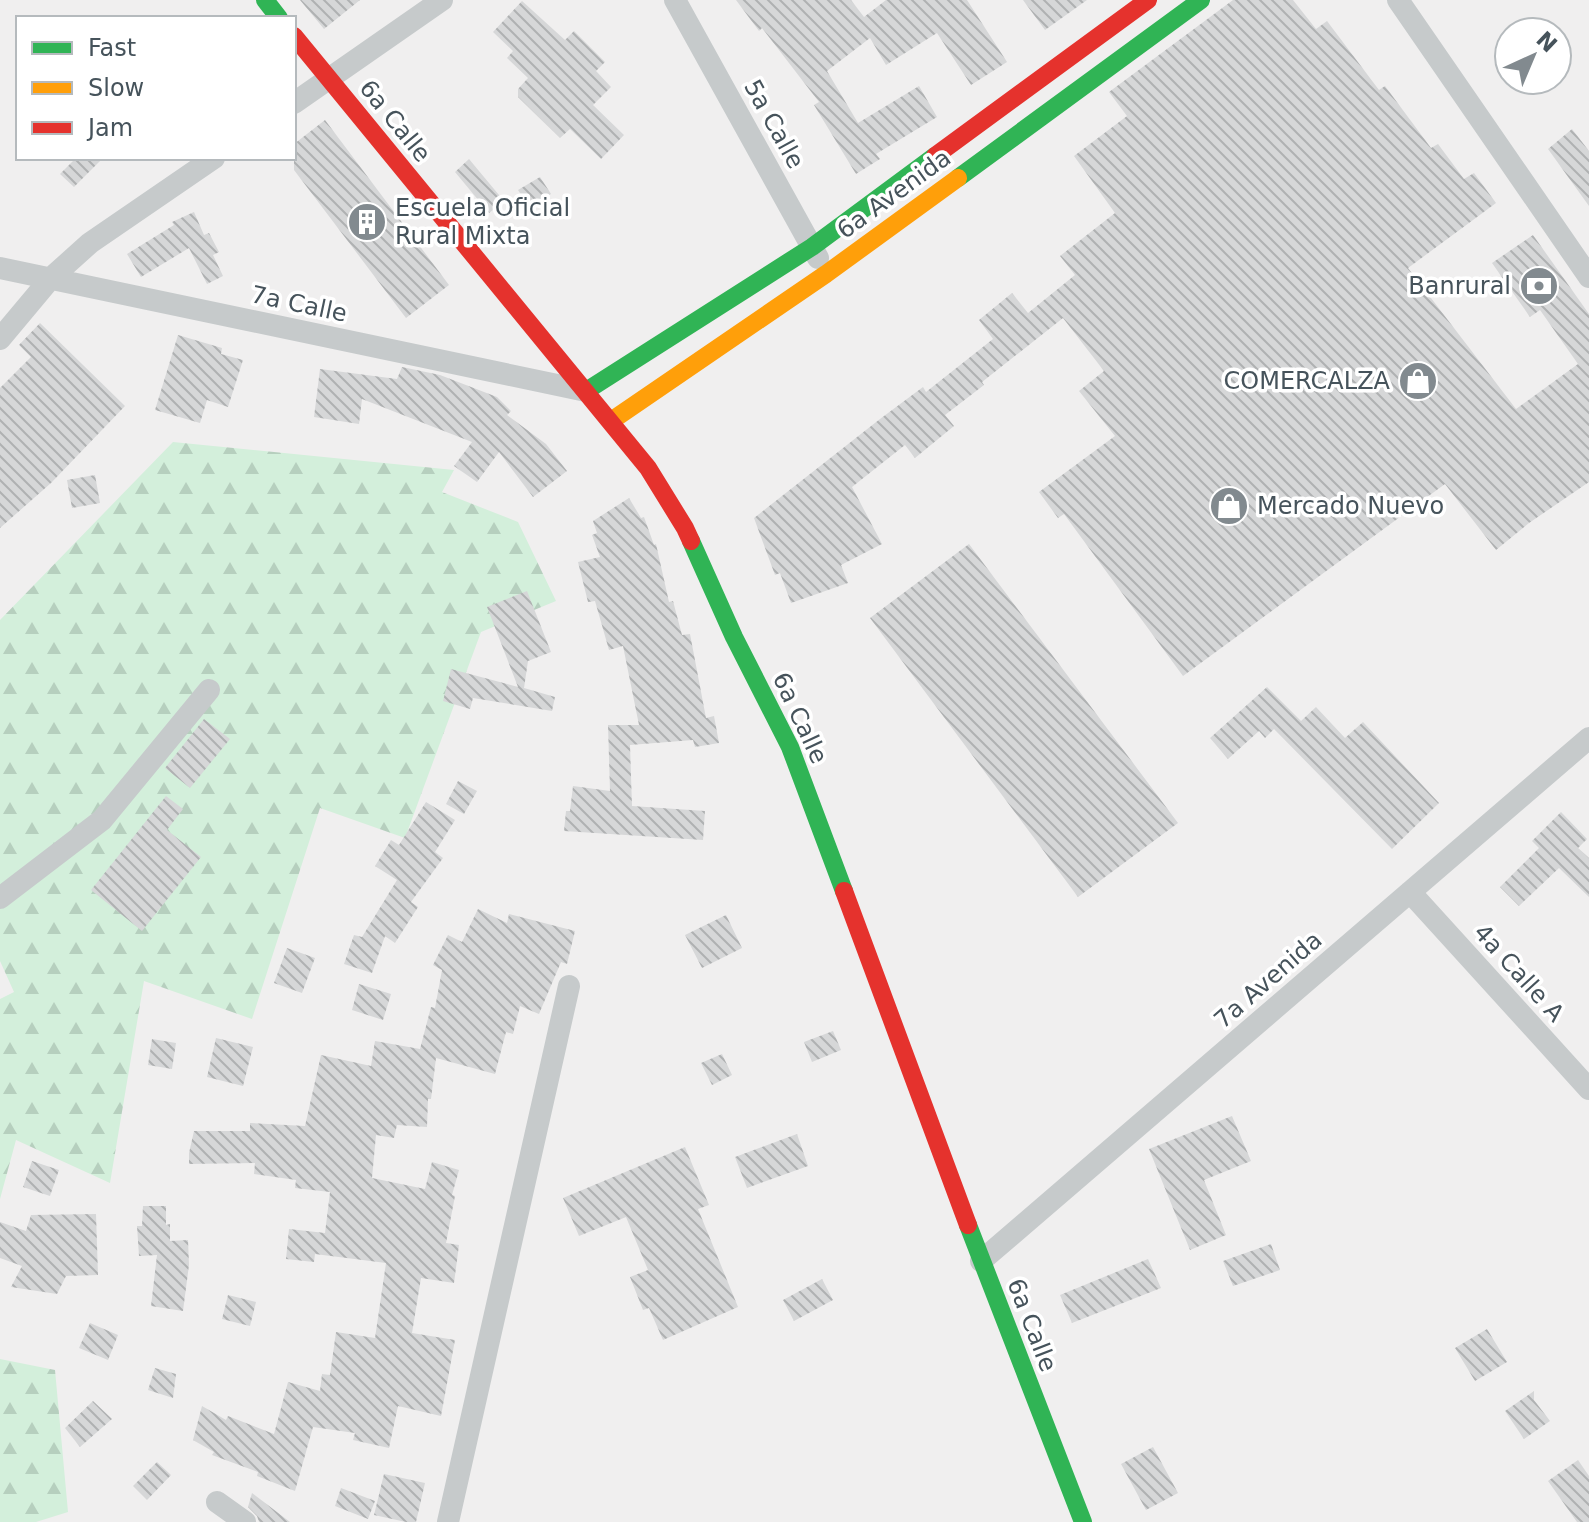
<svg xmlns="http://www.w3.org/2000/svg" width="1589" height="1522" font-family="'DejaVu Sans',sans-serif">
<defs>
<pattern id="forest-firs" width="22" height="20" patternUnits="userSpaceOnUse" patternTransform="scale(2)"><rect width="22" height="20" fill="#d3efdb"/><path d="M5 1l3.5 6h-7zM16 11l3.5 6h-7z" fill="#b6cfbe"/></pattern>
<pattern id="building-back-hatch" width="6" height="6" patternUnits="userSpaceOnUse" patternTransform="scale(2)"><rect width="6" height="6" fill="#d6d7d8"/><path d="M-1 5l2 2M0 0l6 6M5-1l2 2" fill="none" stroke="#afb1b2"/></pattern>
</defs>
<rect width="100%" height="100%" fill="#f0efef"/>
<!-- forest -->
<path fill="url(#forest-firs)" d="M 173,442 L 454,470 L 442,492 L 518,522 L 556,601 L 481,632 L 405,838 L 320,808 L 252,1019 L 144,981 L 110,1183 L 16,1140 L 0,1199 L 0,999 L 14,992 L 0,961 L 0,620 Z
M 0,1359 L 55,1370 L 68,1512 L 36,1522 L 0,1522 Z"/>
<!-- building -->
<path fill="url(#building-back-hatch)" d="M 300,0 L 360,0 L 324,29 Z
M 736,0 L 851,0 L 864,17 L 886,0 L 967,0 L 1007,62 L 971,85 L 937,33 L 886,65 L 870,38 L 827,71 L 858,123 L 919,86 L 937,117 L 876,154 L 880,159 L 856,174 L 814,105 L 819,102 L 762,28 L 759,31 Z
M 1023,0 L 1087,0 L 1045,30 Z
M 1233,0 L 1293,0 L 1316,29 L 1327,21 L 1379,90 L 1385,86 L 1431,148 L 1438,144 L 1464,179 L 1474,173 L 1496,203 L 1408,268 L 1516,409 L 1578,364 L 1540,310 L 1530,317 L 1492,263 L 1533,235 L 1589,314 L 1589,482 L 1529,523 L 1496,550 L 1445,484 L 1183,676 L 1064,514 L 1058,518 L 1039,492 L 1115,436 L 1079,391 L 1104,371 L 1063,318 L 982,382 L 984,385 L 945,415 L 954,426 L 915,458 L 905,445 L 852,487 L 882,544 L 841,565 L 848,583 L 791,603 L 780,573 L 775,575 L 754,518 L 880,419 L 923,387 L 926,392 L 993,339 L 979,320 L 1012,293 L 1028,313 L 1075,275 L 1060,256 L 1115,213 L 1074,156 L 1127,116 L 1109,92 Z
M 522,1 L 565,40 L 574,31 L 605,62 L 596,71 L 611,87 L 593,105 L 624,135 L 601,159 L 570,129 L 560,138 L 518,97 L 518,89 L 528,78 L 507,58 L 513,51 L 493,32 Z
M 325,120 L 449,285 L 406,318 L 294,170 L 294,144 Z
M 1572,129 L 1589,151 L 1589,206 L 1548,149 Z
M 76,158 L 103,158 L 74,187 L 60,174 Z
M 469,159 L 504,201 L 489,213 L 455,172 Z
M 540,177 L 551,194 L 529,207 L 518,190 Z
M 194,212 L 204,235 L 209,233 L 219,252 L 213,255 L 223,276 L 207,284 L 189,248 L 141,277 L 127,254 L 174,225 L 172,222 Z
M 40,323 L 125,406 L 51,483 L 0,528 L 0,388 L 31,357 L 19,345 Z
M 178,335 L 222,348 L 221,354 L 243,360 L 228,407 L 207,400 L 200,423 L 155,410 Z
M 402,367 L 440,375 L 497,397 L 511,411 L 507,415 L 546,444 L 567,471 L 533,497 L 499,452 L 477,482 L 454,466 L 472,442 L 362,399 L 359,424 L 314,417 L 320,369 L 397,379 Z
M 95,475 L 100,503 L 72,508 L 67,480 Z
M 629,498 L 641,518 L 644,517 L 654,545 L 656,544 L 669,602 L 673,601 L 682,635 L 690,634 L 706,718 L 714,716 L 719,743 L 695,747 L 693,740 L 630,745 L 632,806 L 705,811 L 703,840 L 564,831 L 566,811 L 570,811 L 573,786 L 610,791 L 608,725 L 639,725 L 623,646 L 609,650 L 595,601 L 588,602 L 578,562 L 600,557 L 592,535 L 597,533 L 593,521 Z
M 969,544 L 1178,823 L 1078,897 L 870,618 Z
M 527,591 L 551,652 L 528,661 L 524,688 L 555,697 L 552,711 L 473,698 L 470,709 L 443,701 L 451,669 L 518,687 L 487,607 Z
M 1267,687 L 1301,721 L 1316,707 L 1345,738 L 1363,722 L 1439,803 L 1392,849 L 1274,729 L 1265,738 L 1259,731 L 1228,759 L 1210,738 Z
M 204,719 L 230,739 L 190,788 L 165,768 Z
M 458,781 L 477,791 L 464,814 L 446,804 Z
M 166,796 L 183,809 L 167,830 L 201,857 L 142,931 L 91,890 Z
M 426,802 L 455,820 L 435,852 L 443,858 L 411,902 L 418,907 L 395,943 L 385,936 L 372,973 L 344,964 L 354,935 L 362,937 L 397,880 L 375,866 L 391,840 L 399,845 Z
M 1561,812 L 1587,839 L 1578,848 L 1589,858 L 1589,897 L 1559,868 L 1519,906 L 1500,887 L 1539,848 L 1532,841 Z
M 478,909 L 507,923 L 509,914 L 575,931 L 567,964 L 561,962 L 539,1014 L 520,1006 L 513,1034 L 506,1032 L 495,1074 L 436,1058 L 431,1099 L 428,1099 L 427,1127 L 397,1125 L 394,1138 L 376,1135 L 372,1178 L 425,1189 L 432,1162 L 459,1170 L 452,1195 L 455,1196 L 446,1243 L 459,1245 L 454,1283 L 421,1278 L 412,1333 L 455,1340 L 441,1416 L 398,1406 L 389,1448 L 353,1440 L 355,1433 L 313,1427 L 295,1491 L 257,1476 L 258,1472 L 212,1455 L 214,1452 L 193,1440 L 202,1406 L 226,1420 L 228,1416 L 274,1434 L 288,1382 L 320,1391 L 322,1374 L 330,1375 L 336,1332 L 375,1338 L 386,1263 L 315,1254 L 314,1262 L 286,1259 L 289,1229 L 325,1233 L 330,1192 L 295,1188 L 296,1180 L 254,1174 L 255,1163 L 189,1164 L 189,1153 L 194,1131 L 250,1131 L 250,1123 L 305,1126 L 321,1055 L 371,1066 L 375,1041 L 420,1049 L 431,1007 L 435,1008 L 442,970 L 433,965 L 448,935 L 462,942 Z
M 726,915 L 742,948 L 702,968 L 685,935 Z
M 287,948 L 315,958 L 302,993 L 274,983 Z
M 359,984 L 391,994 L 383,1020 L 352,1010 Z
M 833,1031 L 841,1050 L 812,1062 L 804,1042 Z
M 216,1038 L 253,1047 L 243,1086 L 207,1077 Z
M 152,1039 L 176,1043 L 172,1069 L 148,1065 Z
M 722,1054 L 732,1075 L 712,1085 L 701,1063 Z
M 1232,1116 L 1251,1161 L 1204,1180 L 1226,1235 L 1190,1250 L 1149,1149 Z
M 797,1134 L 808,1166 L 747,1188 L 735,1157 Z
M 685,1147 L 709,1205 L 698,1209 L 738,1307 L 663,1340 L 649,1308 L 643,1310 L 630,1277 L 648,1270 L 626,1217 L 579,1236 L 563,1198 Z
M 32,1161 L 59,1170 L 50,1196 L 23,1187 Z
M 143,1206 L 166,1206 L 166,1225 L 170,1224 L 170,1241 L 188,1240 L 189,1265 L 183,1311 L 151,1306 L 157,1255 L 139,1256 L 137,1226 L 142,1226 Z
M 96,1214 L 98,1275 L 66,1276 L 57,1294 L 11,1287 L 22,1266 L 0,1258 L 0,1222 L 26,1231 L 31,1215 Z
M 1271,1244 L 1280,1270 L 1233,1286 L 1223,1261 Z
M 1148,1259 L 1161,1288 L 1072,1323 L 1060,1295 Z
M 822,1279 L 833,1300 L 794,1321 L 783,1300 Z
M 228,1295 L 256,1302 L 250,1326 L 222,1319 Z
M 90,1323 L 118,1335 L 108,1360 L 79,1348 Z
M 1487,1329 L 1507,1362 L 1475,1381 L 1455,1348 Z
M 155,1368 L 176,1374 L 173,1398 L 148,1390 Z
M 1534,1391 L 1534,1400 L 1550,1421 L 1524,1439 L 1505,1411 Z
M 93,1401 L 112,1419 L 80,1447 L 65,1428 Z
M 1153,1447 L 1178,1493 L 1146,1510 L 1121,1464 Z
M 1578,1460 L 1589,1476 L 1589,1522 L 1577,1522 L 1548,1481 Z
M 157,1462 L 171,1475 L 147,1500 L 133,1486 Z
M 384,1474 L 425,1483 L 416,1522 L 406,1522 L 374,1515 Z
M 341,1488 L 375,1501 L 368,1519 L 335,1506 Z
M 252,1493 L 290,1522 L 259,1522 L 257,1516 L 248,1507 Z"/>
<g fill="none" stroke-linecap="round" stroke-linejoin="round">
<!-- street -->
<path stroke="#c6cacb" stroke-width="22" d="M 675,0 L 818,258
M 1398,0 L 1589,277
M 294,103 L 442,0
M 0,268 L 586,391
M 0,339 L 51,278 L 90,243 L 214,158
M 1410,892 L 1589,1089
M 0,898 L 102,820 L 209,690
M 981,1261 L 1589,738
M 217,1502 L 245,1522
M 448,1522 L 569,986"/>
<!-- fast -->
<path stroke="#30b455" stroke-width="18" d="M 265,0 L 279,18
M 958,178 L 1201,0
M 586,391 L 812,247 L 935,156
M 691,541 L 734,637 L 790,747 L 844,891
M 968,1225 L 1083,1522"/>
<!-- slow -->
<path stroke="#ff9f0a" stroke-width="18" d="M 611,421 L 826,274 L 958,178"/>
<!-- jam -->
<path stroke="#e5322d" stroke-width="18" d="M 294,36 L 648,468 L 685,528 L 691,541
M 935,156 L 1148,0
M 844,891 L 968,1225"/>
</g>
<!-- icons -->
<defs>
<symbol id="building-disc" viewBox="-11 -11 22 22"><circle r="9.5" fill="#828a8f" stroke="#fff"/><path d="M-4-6H4V6H1V3H-1V6H-4ZM-2.5-4.3h1.7v1.8h-1.7ZM.8-4.3h1.7v1.8H.8ZM-2.5-1h1.7V.8h-1.7ZM.8-1h1.7V.8H.8Z" fill="#fff"/></symbol>
<symbol id="bank-disc" viewBox="-11 -11 22 22"><circle r="9.5" fill="#828a8f" stroke="#fff"/><path d="M-6-4H6V4H-6ZM0-2.3a2.3 2.3 0 1 0 0 4.6a2.3 2.3 0 1 0 0-4.6Z" fill="#fff"/></symbol>
<symbol id="shop-disc" viewBox="-11 -11 22 22"><circle r="9.5" fill="#828a8f" stroke="#fff"/><path d="M-5-2.5h2.3a2.7 3.5 0 0 1 5.4 0H5L5.5 6h-11ZM-1.5-2.5h3a1.5 2.3 0 0 0-3 0Z" fill="#fff"/></symbol>
</defs>
<g fill-rule="evenodd">
<use href="#building-disc" x="345" y="200" width="44" height="44"/>
<use href="#bank-disc" x="1517" y="264" width="44" height="44"/>
<use href="#shop-disc" x="1396" y="359" width="44" height="44"/>
<use href="#shop-disc" x="1207" y="484" width="44" height="44"/>
</g>
<g text-anchor="middle" dominant-baseline="central" stroke-width="7" stroke-linejoin="round" paint-order="stroke">
<!-- street labels -->
<g font-size="24" fill="#46535b" stroke="#fff">
<text transform="translate(395 121) rotate(51)">6a Calle</text>
<text transform="translate(774 124) rotate(61)">5a Calle</text>
<text transform="translate(894 194) rotate(-36)">6a Avenida</text>
<text transform="translate(299 304) rotate(12)">7a Calle</text>
<text transform="translate(800 718) rotate(65)">6a Calle</text>
<text transform="translate(1519 973) rotate(48)">4a Calle A</text>
<text transform="translate(1268 980) rotate(-41)">7a Avenida</text>
<text transform="translate(1032 1325) rotate(69)">6a Calle</text>
</g>
<!-- poi labels -->
<g font-size="24" fill="#46535b" stroke="#fff" text-anchor="start">
<text x="395" y="208">Escuela Oficial<tspan x="395" dy="28">Rural Mixta</tspan></text>
<text x="1511" y="286" text-anchor="end">Banrural</text>
<text x="1390" y="381" text-anchor="end">COMERCALZA</text>
<text x="1257" y="506">Mercado Nuevo</text>
</g>
</g>
<!-- legend -->
<rect x="16" y="16" width="280" height="144" fill="#ffffff" stroke="#b5babd" stroke-width="2"/>
<rect x="32" y="42" width="40" height="12" fill="#30b455" stroke="#b5babd" stroke-width="2"/>
<text x="88" y="56" font-size="24" fill="#46535b">Fast</text>
<rect x="32" y="82" width="40" height="12" fill="#ff9f0a" stroke="#b5babd" stroke-width="2"/>
<text x="88" y="96" font-size="24" fill="#46535b">Slow</text>
<rect x="32" y="122" width="40" height="12" fill="#e5322d" stroke="#b5babd" stroke-width="2"/>
<text x="88" y="136" font-size="24" fill="#46535b">Jam</text>
<!-- north arrow -->
<g transform="translate(1533 56) rotate(44)"><circle r="38" fill="#ffffff" stroke="#b5babd" stroke-width="2"/>
<path d="M0-6L14 30L0 20L-14 30Z" fill="#828a8f"/>
<text y="-12" font-size="22" font-weight="bold" text-anchor="middle" fill="#46535b">N</text>
</g>
</svg>
